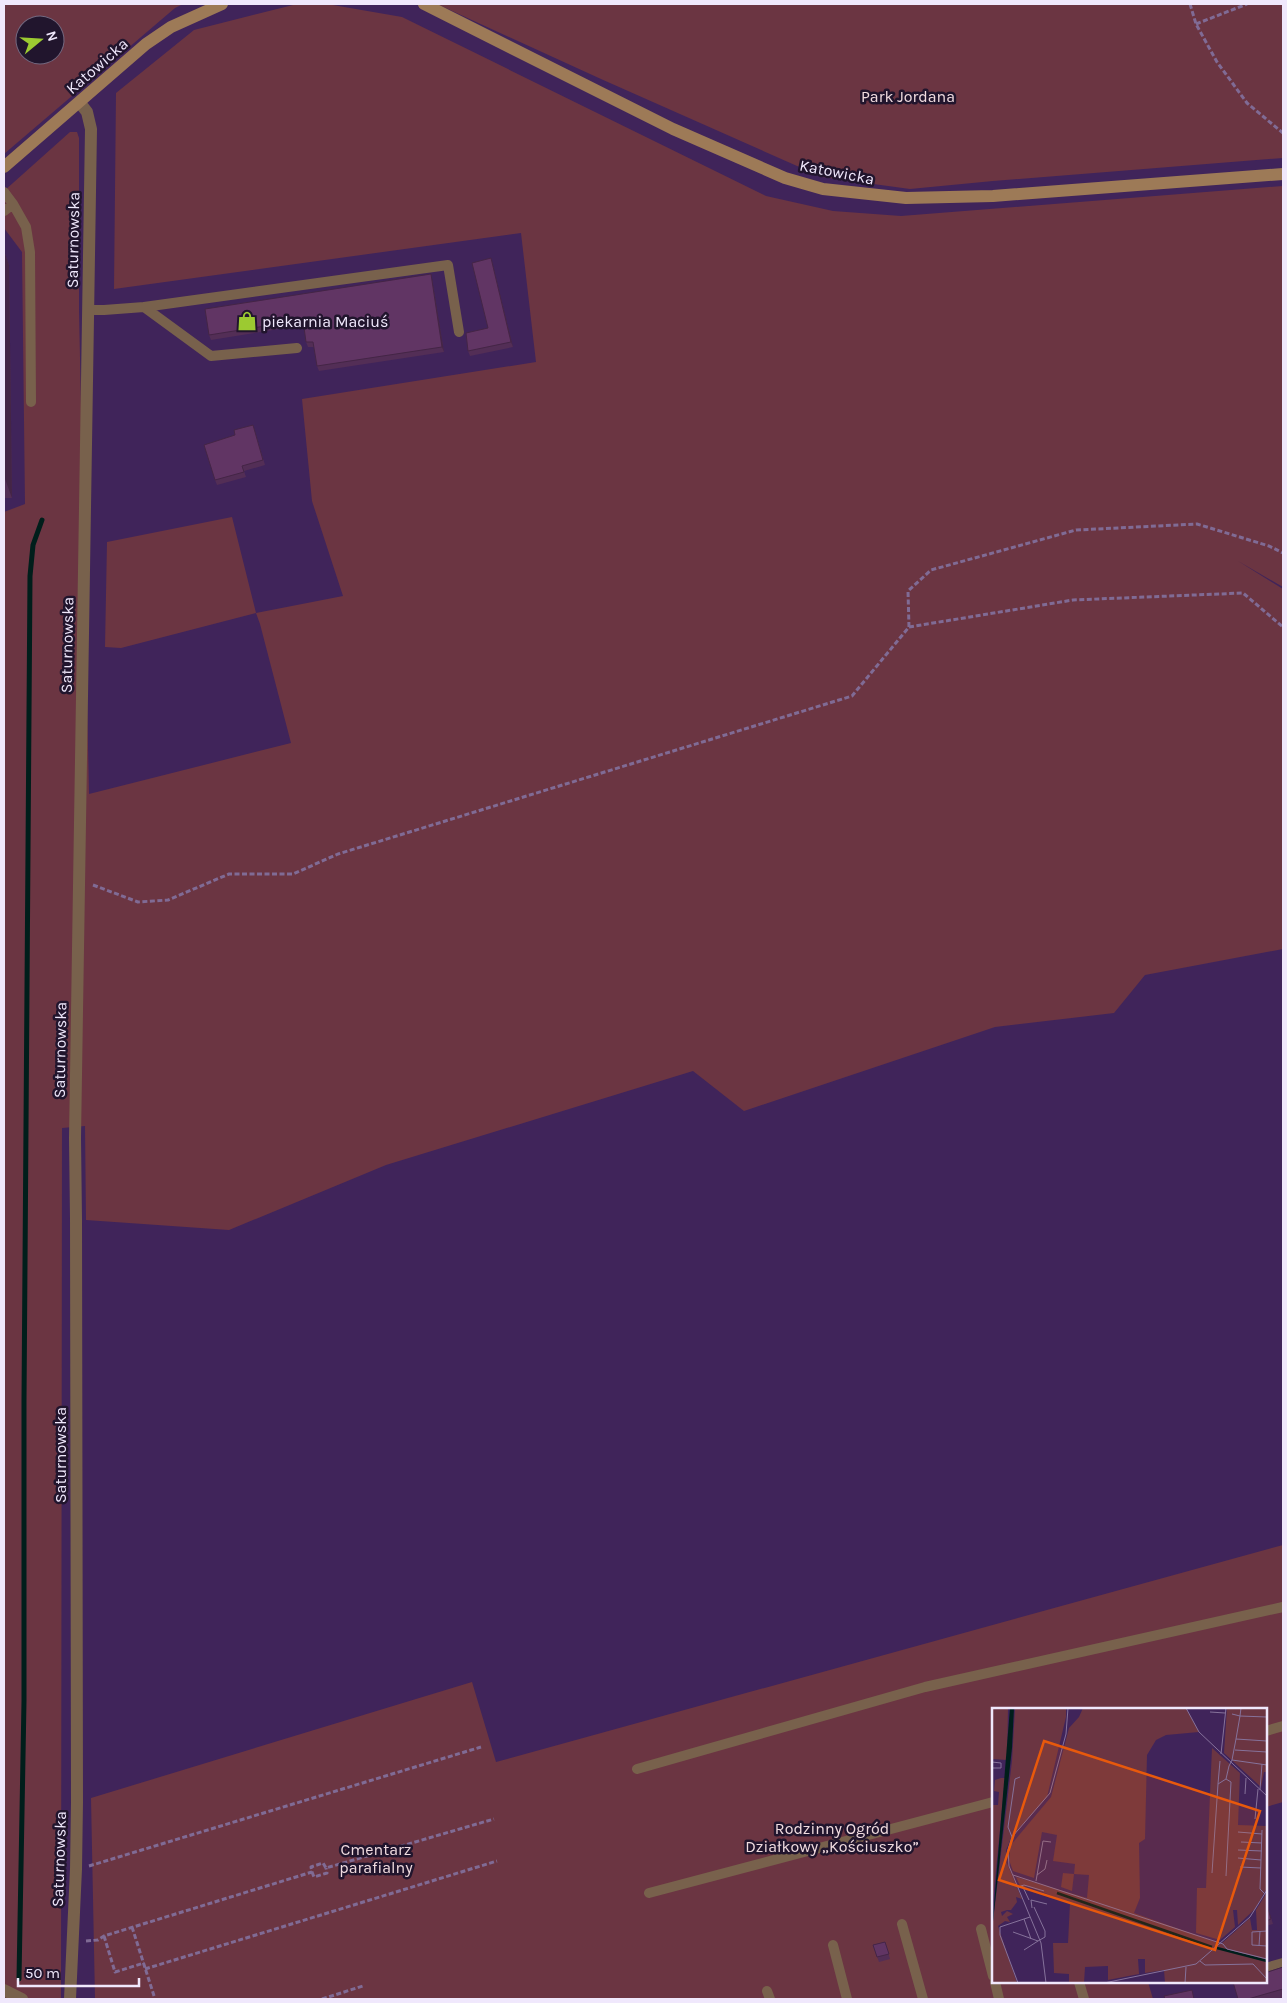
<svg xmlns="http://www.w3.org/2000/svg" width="1287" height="2003" font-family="Karla,sans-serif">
<rect width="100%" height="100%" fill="#40245a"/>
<!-- green -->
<path fill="#6b3542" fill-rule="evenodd" d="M 4,4 L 183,4 L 175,8 L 4,154 ZM 25,25 L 55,25 L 55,55 L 25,55 Z
M 297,4 L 327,4 L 402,17 L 766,196 L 833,211 L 901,216 L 1283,186 L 1283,587 L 1238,561 L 1283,589 L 1283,949 L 1145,975 L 1114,1013 L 995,1027 L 744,1111 L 693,1071 L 386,1165 L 229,1230 L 86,1220 L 85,1126 L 62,1128 L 61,1999 L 4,1999 L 4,512 L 25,504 L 22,252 L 4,228 L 4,191 L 70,132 L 77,132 L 79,138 L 79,309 L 89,794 L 291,743 L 260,624 L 256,613 L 121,648 L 105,647 L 107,542 L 232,517 L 256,613 L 343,596 L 312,501 L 302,399 L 536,362 L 521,233 L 114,289 L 116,93 L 194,30 Z
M 437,4 L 1283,4 L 1283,158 L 993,181 L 910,189 L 822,177 L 601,79 Z
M 1283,1545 L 1283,1802 L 1266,1807 L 1266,1709 L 993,1709 L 993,1982 L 1148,1982 L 1153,1999 L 95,1999 L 91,1798 L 472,1682 L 496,1762 Z"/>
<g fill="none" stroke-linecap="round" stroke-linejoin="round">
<!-- stream -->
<path stroke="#001e1b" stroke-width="5" d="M 19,1979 L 24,1701 L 24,1401 L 30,576 L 33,545 L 42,520"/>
<!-- path -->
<path stroke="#806b95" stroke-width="3" stroke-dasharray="5 2.5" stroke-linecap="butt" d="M 1190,4 L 1196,24 L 1217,62 L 1247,103 L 1283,133
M 1196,24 L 1247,4
M 909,627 L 1073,600 L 1243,593 L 1283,627
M 93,885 L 138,902 L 168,900 L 229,874 L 293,874 L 338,854 L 852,696 L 909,627 L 908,591 L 931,570 L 1076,530 L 1197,524 L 1269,546 L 1283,553
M 89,1866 L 481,1747
M 312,1872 L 314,1877 L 327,1873 L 326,1868
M 132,1927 L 155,1999
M 104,1936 L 115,1972 L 144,1963
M 86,1941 L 98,1940 L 104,1936 L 312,1872 L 311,1867 L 323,1863 L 326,1868 L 494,1819
M 145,1969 L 497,1861
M 322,1999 L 363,1986"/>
<!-- lane -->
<path stroke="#78614c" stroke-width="10" d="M 4,192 L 13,204 L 26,227 L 30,252 L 31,402
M 4,211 L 13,204
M 144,307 L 211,356 L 297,348
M 89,310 L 104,310 L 144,307 L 448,265 L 459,332
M 1266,1731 L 1283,1726
M 637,1769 L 925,1687 L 1283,1607
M 649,1893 L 993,1802
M 902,1924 L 923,1999
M 981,1929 L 993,1976
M 833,1945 L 847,1999
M 1266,1968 L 1283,1963
M 995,1982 L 999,1999
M 1079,1982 L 1084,1999
M 767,1991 L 770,1999"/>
<!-- street -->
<path stroke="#78614c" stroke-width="12" d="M 4,1990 L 22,1999
M 70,1999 L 76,1869 L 77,1802 L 76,1219 L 75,1138 L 91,129 L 87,112 L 80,103"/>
<!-- secondary -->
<path stroke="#9d7a57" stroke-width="12" d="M 424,4 L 673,129 L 785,178 L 823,189 L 906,198 L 993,196 L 1283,174
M 4,167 L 146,44 L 171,27 L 222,4"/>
</g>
<!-- wall -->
<path fill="#532e56" d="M 4,251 L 9,265 L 12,498 L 4,498 Z
M 491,258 L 513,347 L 470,356 L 468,351 L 488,328 Z
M 431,274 L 432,279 L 444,352 L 319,371 L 317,366 L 314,347 L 308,347 L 306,342 L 304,325 L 211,340 L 209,335 Z
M 253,425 L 265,465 L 244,471 L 246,477 L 217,485 L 215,480 L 235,435 Z
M 1266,1901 L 1273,1924 L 1266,1926 Z
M 885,1942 L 890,1959 L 879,1962 L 873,1945 Z
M 1283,1967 L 1283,1999 L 1238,1999 L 1269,1971 Z"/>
<!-- shaded-wall -->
<path fill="#442546" d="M 4,251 L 9,265 L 12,498 L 5,479 L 4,381 Z
M 491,258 L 492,263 L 513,347 L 511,342 Z
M 431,274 L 432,279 L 444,352 L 442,347 Z"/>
<!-- building -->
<path fill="#613564" stroke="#442546" d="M 491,258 L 511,342 L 468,351 L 466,333 L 488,328 L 472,263 Z
M 431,274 L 442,347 L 317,366 L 313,342 L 306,342 L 303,320 L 209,335 L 205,309 Z
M 4,381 L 5,479 L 4,479 Z
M 253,425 L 263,460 L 242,466 L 244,472 L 215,480 L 204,445 L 235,435 L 234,430 Z
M 1266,1902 L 1271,1919 L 1266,1921 Z
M 885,1942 L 889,1954 L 877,1957 L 873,1945 Z
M 1267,1965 L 1268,1972 L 1283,1967 L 1283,1989 L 1248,1999 L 1238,1999 L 1233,1982 L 1266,1982 L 1266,1966 Z
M 1192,1990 L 1194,1999 L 1165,1999 L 1164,1996 Z"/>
<!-- icons -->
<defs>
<symbol id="shop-bare" viewBox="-9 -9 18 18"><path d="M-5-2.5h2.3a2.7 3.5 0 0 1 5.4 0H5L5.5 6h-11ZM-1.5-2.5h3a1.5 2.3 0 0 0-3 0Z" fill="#9cca31" stroke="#21152d" stroke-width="2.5" paint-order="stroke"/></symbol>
</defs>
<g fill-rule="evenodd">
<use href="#shop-bare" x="233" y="307" width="28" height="28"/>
</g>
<g text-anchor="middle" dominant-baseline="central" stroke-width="5" stroke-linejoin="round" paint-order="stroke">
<!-- street labels -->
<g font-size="16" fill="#f0e8fc" stroke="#21152d">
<text transform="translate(97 66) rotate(-41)">Katowicka</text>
<text transform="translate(837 172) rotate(11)">Katowicka</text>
<text transform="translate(73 240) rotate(-89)">Saturnowska</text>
<text transform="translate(67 645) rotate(-89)">Saturnowska</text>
<text transform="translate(60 1050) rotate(-89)">Saturnowska</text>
<text transform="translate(60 1455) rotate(-90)">Saturnowska</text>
<text transform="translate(59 1859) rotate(-88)">Saturnowska</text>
</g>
<!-- park labels -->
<g font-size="16" fill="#f1dce0" stroke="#21152d">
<text x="908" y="96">Park Jordana</text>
<text x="832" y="1828">Rodzinny Ogród<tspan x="832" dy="18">Działkowy „Kościuszko”</tspan></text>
<text x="376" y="1849">Cmentarz<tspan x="376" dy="18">parafialny</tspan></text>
</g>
<!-- poi labels -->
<g font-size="16" fill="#f0e8fc" stroke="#21152d" text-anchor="start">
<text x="262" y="321">piekarnia Maciuś</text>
</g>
</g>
<!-- overview -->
<g transform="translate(992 1708)">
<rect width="275" height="275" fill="#40245a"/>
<path d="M 1,0 L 16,0 L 15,52 L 0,51 ZM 23,0 L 74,0 L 74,9 L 55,89 L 20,128 L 14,142 L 14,153 L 30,191 L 24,189 L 25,194 L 19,202 L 15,202 L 9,204 L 10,208 L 15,203 L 21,206 L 15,209 L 18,214 L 13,213 L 6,218 L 25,275 L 0,275 L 0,222 L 20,53 ZM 91,0 L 194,0 L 207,24 L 174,27 L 164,32 L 155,47 L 153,131 L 147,135 L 148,190 L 142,205 L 229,236 L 258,210 L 260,222 L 265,222 L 264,202 L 275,184 L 275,275 L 173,275 L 172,262 L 153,265 L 153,251 L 146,251 L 147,266 L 116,272 L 116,258 L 93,259 L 92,275 L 77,275 L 77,266 L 62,265 L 61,235 L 76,235 L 78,195 L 35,178 L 29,180 L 24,169 L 95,190 L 97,167 L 82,166 L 80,183 L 69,179 L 71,165 L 82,166 L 83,156 L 61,153 L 65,127 L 50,124 L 42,170 L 21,163 L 17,152 L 18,138 L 59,89 L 77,20 L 87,9 ZM 235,0 L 275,0 L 275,64 L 272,64 L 269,79 L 232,45 ZM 220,40 L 248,65 L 246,117 L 275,118 L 275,180 L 263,201 L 246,217 L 245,202 L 241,202 L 243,219 L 228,232 L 204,225 L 205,180 L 214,180 ZM 9,70 L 13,70 L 0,203 L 0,97 L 6,97 L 7,84 L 2,83 L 3,72 Z" fill="#6b3542"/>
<path d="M 18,0 L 22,0 L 20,40 L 0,222 Z" fill="#001e1b"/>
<path fill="none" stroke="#001e1b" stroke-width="2.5" d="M 65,185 L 220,239M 225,240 L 275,253"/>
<path fill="none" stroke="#86729b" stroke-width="1" d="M 194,0 L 207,24 L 275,88M 249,0 L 248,8 L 275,9M 218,4 L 233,5M 240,6 L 248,8 L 244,31 L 275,33M 243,42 L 275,44M 229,46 L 234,0M 240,52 L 244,31M 0,54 L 9,55 L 9,60 L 0,60M 226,76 L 228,53M 268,82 L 270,56M 253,86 L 254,70M 263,111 L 266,81M 270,122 L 268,181 L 273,186M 246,124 L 270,126M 20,129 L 16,119 L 23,71 L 28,69M 249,134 L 270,135M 246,142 L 270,143M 246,150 L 269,152M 248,159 L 269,160M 220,165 L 226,76 L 234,71M 21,167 L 231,236 L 235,241 L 275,251M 45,167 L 53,161 L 55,152M 234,168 L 239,74 L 234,71 L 237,58 L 240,52 L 275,57M 44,173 L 51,133 L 59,134M 30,177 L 37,192M 26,179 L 32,177 L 52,183M 40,200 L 39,192 L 55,196M 32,211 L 39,231M 8,219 L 8,227 L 26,275M 8,219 L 38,209M 275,223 L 260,224 L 260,237 L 275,238M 21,224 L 46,233 L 53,229 L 53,223 L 42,199M 267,238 L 268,223M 32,242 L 46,233M 208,253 L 213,257 L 261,256 L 275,271M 54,275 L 49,235 L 17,158 L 16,142 L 20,129 L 58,85 L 74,26 L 76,0M 112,275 L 204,256 L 258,209 L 275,182M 193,275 L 194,259"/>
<path fill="#e8590c" fill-opacity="0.15" stroke="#e8590c" stroke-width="2.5" d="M 52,33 L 268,103 L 223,242 L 7,172 Z"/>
<rect width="275" height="275" fill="none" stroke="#f0e8fc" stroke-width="2.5"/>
</g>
<!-- border -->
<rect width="1287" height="2003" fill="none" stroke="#f0e8fc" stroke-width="10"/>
<!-- north arrow -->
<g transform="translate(40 40) rotate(72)"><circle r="24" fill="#21152d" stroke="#746980"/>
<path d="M0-4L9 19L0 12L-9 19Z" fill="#9cca31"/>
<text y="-8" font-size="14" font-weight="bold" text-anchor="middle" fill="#f0e8fc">N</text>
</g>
<!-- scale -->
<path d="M18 1978v8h121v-8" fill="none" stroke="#f0e8fc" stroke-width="2.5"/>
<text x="25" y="1978" font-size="15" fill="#f0e8fc" stroke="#21152d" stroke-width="4" paint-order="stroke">50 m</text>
</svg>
